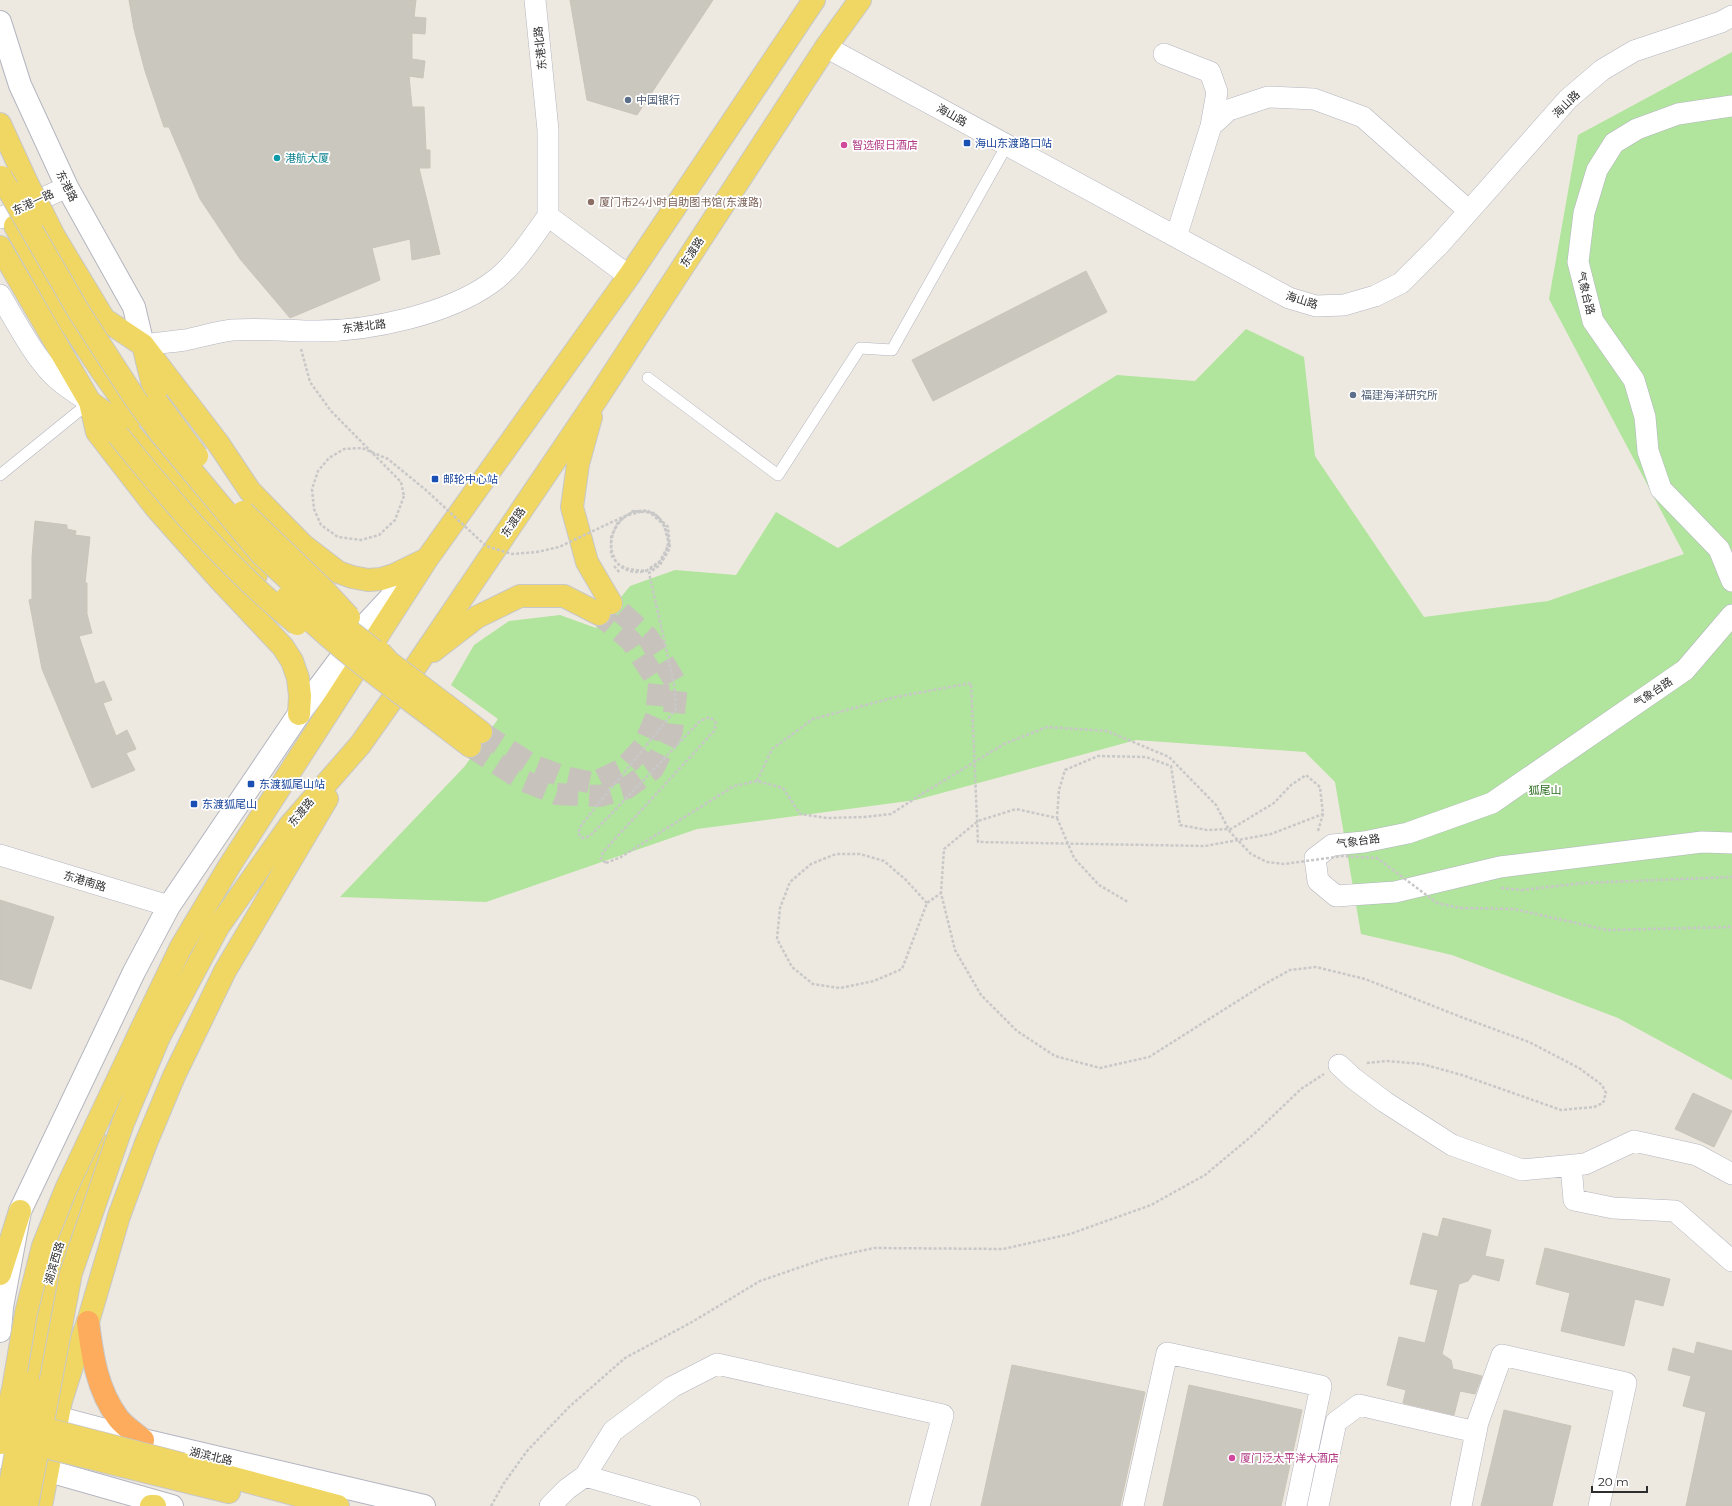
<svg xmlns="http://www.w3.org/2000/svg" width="1732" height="1506" font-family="Montserrat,'Noto Sans SC',sans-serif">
<rect width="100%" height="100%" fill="#eee9e0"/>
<!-- green -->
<path fill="#b1e49d" d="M 1732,52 L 1732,1080 L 1618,1018 L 1452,955 L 1361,934 L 1335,782 L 1305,752 L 1136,740 L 916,800 L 697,829 L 486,902 L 340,897 L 465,766 L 498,719 L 451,685 L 474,645 L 509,621 L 560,615 L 596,628 L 630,586 L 675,570 L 736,575 L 776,512 L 838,548 L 1117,375 L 1195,381 L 1246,329 L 1304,357 L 1315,456 L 1424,617 L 1548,601 L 1684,554 L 1549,299 L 1578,135 Z"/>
<!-- building -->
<path fill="#cac7be" stroke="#cac5b9" d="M 129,0 L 416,0 L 414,17 L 426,18 L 425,34 L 412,33 L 412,59 L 425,61 L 423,78 L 409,76 L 412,107 L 424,107 L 426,150 L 430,150 L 430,168 L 419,168 L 440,254 L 412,260 L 410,239 L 372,248 L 380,280 L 290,318 L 240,259 L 200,199 L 169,127 L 164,127 L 145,71 L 134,29 Z
M 570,0 L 713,0 L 637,115 L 587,100 Z
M 1086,271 L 1107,312 L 933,401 L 912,360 Z
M 35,521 L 67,525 L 67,529 L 76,531 L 75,535 L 90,537 L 85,583 L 87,583 L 87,614 L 92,633 L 79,636 L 95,684 L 104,681 L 112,700 L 103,703 L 116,736 L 127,730 L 136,749 L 126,753 L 135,770 L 92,788 L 42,669 L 29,600 L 32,599 L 32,557 Z
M 0,900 L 54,917 L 31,989 L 0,979 Z
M 1693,1093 L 1732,1111 L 1714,1147 L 1675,1129 Z
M 1443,1218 L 1491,1230 L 1485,1256 L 1504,1260 L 1499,1281 L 1473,1274 L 1468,1281 L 1459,1284 L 1442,1354 L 1451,1360 L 1453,1369 L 1482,1376 L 1475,1394 L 1460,1391 L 1454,1415 L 1403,1403 L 1406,1390 L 1387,1385 L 1399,1337 L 1425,1343 L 1438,1290 L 1410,1284 L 1423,1233 L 1438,1237 Z
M 1545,1248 L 1670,1279 L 1663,1306 L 1635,1299 L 1624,1346 L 1561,1331 L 1570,1293 L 1536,1284 Z
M 1697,1342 L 1732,1351 L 1732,1506 L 1686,1506 L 1706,1412 L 1683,1406 L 1691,1376 L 1668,1370 L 1673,1348 L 1694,1354 Z
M 1012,1365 L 1145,1392 L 1120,1506 L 981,1506 Z
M 1189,1385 L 1302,1410 L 1281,1506 L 1163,1506 Z
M 1504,1410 L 1571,1426 L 1552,1506 L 1481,1506 Z"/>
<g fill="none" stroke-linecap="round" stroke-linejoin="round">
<!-- primary-tunnel -->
<path stroke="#c7c3bc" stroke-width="22" stroke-dasharray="22 11" stroke-linecap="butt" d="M 481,732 L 532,765 L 564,777 L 593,783 L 623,769 L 643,747 L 656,717 L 659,684 L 631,641 L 599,614
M 470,746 L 522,780 L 557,794 L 600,796 L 627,788 L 653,769 L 672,731 L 677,685 L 663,661 L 647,636 L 611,603"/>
<defs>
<path id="lane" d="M 648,378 L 778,475 L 860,348 L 892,350 L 1007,145
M 0,475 L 90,402"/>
<path id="street" d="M 535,0 L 548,130 L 548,216 L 629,276
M 826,47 L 1289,298 L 1316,306 L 1344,305 L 1375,296 L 1401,283 L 1439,245 L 1568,99 L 1602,70 L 1634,51 L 1721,22 L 1732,16
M 1164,54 L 1210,72 L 1217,92 L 1211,126
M 1732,106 L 1678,114 L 1637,129 L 1614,143 L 1597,170 L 1584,213 L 1578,262 L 1593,321 L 1634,380 L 1645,417 L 1648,451 L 1661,489 L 1719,549 L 1732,581
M 0,218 L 67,187
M 1176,237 L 1211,126 L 1229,110 L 1268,97 L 1314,99 L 1363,117 L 1469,211
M 0,295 C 15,320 33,355 53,375 C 64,386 77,394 90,402
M 143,345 C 157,343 171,342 185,340 C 200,337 216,332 232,330 C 261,328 289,331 318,331 C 370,331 448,314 491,283 C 515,266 531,239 548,216
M 1732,615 L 1685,670 L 1492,803 L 1408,833 L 1364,842 L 1332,845 L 1315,858 L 1318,881 L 1336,896 L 1395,892 L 1500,867 L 1702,842 L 1732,843
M 0,855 L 169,906
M 1339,1065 L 1353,1078 L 1385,1102 L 1452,1145 L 1522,1170 L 1585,1164 L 1634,1141 L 1697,1155 L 1732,1174
M 1571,1166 L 1574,1200 L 1613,1208 L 1675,1211 L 1732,1261
M 585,1476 L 690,1506
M 550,1506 L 567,1489 L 585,1476 L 613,1431 L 672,1387 L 717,1364 L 943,1415 L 919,1506
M 1133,1506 L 1167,1353 L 1321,1386 L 1296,1506
M 1318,1506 L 1336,1422 L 1359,1405 L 1476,1432
M 1461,1506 L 1478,1422 L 1502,1355 L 1626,1383 L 1599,1506"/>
<path id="secondary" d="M 0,22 L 20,85 L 67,187 L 134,307 L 143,345
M 0,1331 L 2,1307 L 20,1211 L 134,972 L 169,906 L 299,714 L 367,623 L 407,580
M 40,1413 L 143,1440 L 424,1506
M 0,1457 L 172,1506"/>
<path id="primary" d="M 0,124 L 28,185
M 43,214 L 54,236 L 104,319 L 143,345 L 157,402
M 15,226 L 71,324 L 101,370 L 134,416
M 0,247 L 90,402 L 97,432 L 156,508 L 219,579 L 283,647 L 292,661 L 298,678 L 300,696 L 299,714
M 143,345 L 218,443 L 250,491 L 303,545 L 338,572 L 352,577 L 368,580 L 381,579 L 394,575 L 427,559
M 90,402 L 124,426 L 192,506 L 256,575
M 591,417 L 578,464 L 572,507 L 587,562 L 611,603
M 433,651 L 477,617 L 520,596 L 564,596 L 599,614
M 446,705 L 481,732
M 436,720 L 470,746
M 159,1037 L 218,927 L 290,825 L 360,745 L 418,663 L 596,400 L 826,47 L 860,0
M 134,1047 L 141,1030 L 181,947 L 230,865 L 427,559 L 629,276 L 814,0
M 0,1274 L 20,1211
M 29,1383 L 51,1266 L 97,1143
M 182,1464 L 338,1506
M 180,1480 L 229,1492
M 41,1506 L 61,1401 L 74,1360 L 88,1322 L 119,1216 L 146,1143 L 174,1076 L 225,971 L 327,799
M 151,1506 L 155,1506"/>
<path id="highway" d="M 88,1322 C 92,1355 97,1390 118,1418 C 124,1426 135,1433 143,1440"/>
</defs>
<!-- lane casing -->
<use href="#lane" stroke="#b3b5c0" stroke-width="12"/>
<!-- street casing -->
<use href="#street" stroke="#b3b5c0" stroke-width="22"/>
<!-- secondary casing -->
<use href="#secondary" stroke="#b3b5c0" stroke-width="24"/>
<!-- primary casing -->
<use href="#primary" stroke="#c8c8c8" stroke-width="24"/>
<!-- highway casing -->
<use href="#highway" stroke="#c8c8c8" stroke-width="24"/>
<!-- path -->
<path stroke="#c8c8c8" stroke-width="2.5" stroke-dasharray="3 2" stroke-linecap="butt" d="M 301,349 L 310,382 L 331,411 L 401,482 L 404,496
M 614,566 L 620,573
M 757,781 L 772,749 L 813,719 L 896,697 L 971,683 L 978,842 L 1205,846 L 1271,834 L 1323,814
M 1057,818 L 1074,858 L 1099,885 L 1128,902
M 1318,831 L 1323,814 L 1320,787 L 1306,775 L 1291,785 L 1274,803 L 1231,829 L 1207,830 L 1180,825 L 1171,766 L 1146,757 L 1098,756 L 1065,770 L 1059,790 L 1057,818 L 1016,809 L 978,821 L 944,849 L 941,893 L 955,950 L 981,995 L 1017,1031 L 1055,1056 L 1100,1068 L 1149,1057 L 1263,985 L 1290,970 L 1316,967 L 1365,979 L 1461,1017 L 1529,1042 L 1579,1068 L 1602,1085 L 1606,1093 L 1603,1103 L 1594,1107 L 1561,1110 L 1462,1075 L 1422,1064 L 1387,1061 L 1366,1063
M 606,863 L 621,857 L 734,786 L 757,781 L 783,788 L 800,814 L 827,818 L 864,817 L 891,814 L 922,794
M 1501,888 L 1522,890 L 1583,883 L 1732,877
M 927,903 L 906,880 L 884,861 L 860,854 L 836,854 L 811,864 L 790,882 L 780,908 L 777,939 L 792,967 L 813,984 L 840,988 L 874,981 L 902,969 L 927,903 L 941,893
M 491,1506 L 504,1483 L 527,1451 L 569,1407 L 625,1358 L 692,1322 L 760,1281 L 824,1259 L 874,1248 L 1003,1249 L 1070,1234 L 1151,1205 L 1205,1175 L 1254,1134 L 1301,1089 L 1324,1074"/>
<!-- lane -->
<use href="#lane" stroke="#fff" stroke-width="11"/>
<!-- street -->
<use href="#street" stroke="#fff" stroke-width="21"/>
<!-- secondary -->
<use href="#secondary" stroke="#fff" stroke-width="22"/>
<!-- primary -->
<use href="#primary" stroke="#f0d763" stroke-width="22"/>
<!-- highway -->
<use href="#highway" stroke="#fdab5c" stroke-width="22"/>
<defs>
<path id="primary-bridge" d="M 1,177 L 79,312 L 136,400 L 161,434 L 262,555 L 315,604 L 389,662
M 28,185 L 43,214
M 157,402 L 197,456
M 118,435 C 172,502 229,569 297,624
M 243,512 L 324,590 L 349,617
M 287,597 C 331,644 385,681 436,720
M 380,652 L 389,662 L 446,705
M 0,1417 L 182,1464
M 0,1436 L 180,1480
M 0,1443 L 13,1389 L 26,1313 L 43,1246 L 66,1189 L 141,1030
M 6,1506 L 29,1383
M 27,1506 L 71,1273 L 123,1123 L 159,1037"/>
</defs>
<!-- primary-bridge casing -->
<use href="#primary-bridge" stroke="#c8c8c8" stroke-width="24" stroke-linecap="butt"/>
<!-- path-bridge -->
<path stroke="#c8c8c8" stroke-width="2.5" stroke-dasharray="3 2" stroke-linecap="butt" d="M 404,496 L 395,520 L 379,535 L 361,540 L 338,537 L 321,525 L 314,509 L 312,489 L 318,471 L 329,458 L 344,449 L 362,448 L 388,459 L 427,491 L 486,546 L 512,554 L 537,552 L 559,547 L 625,516 L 647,510 L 664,525 L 669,544 L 660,561 L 646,571 C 636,570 625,570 617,563 C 615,561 615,558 613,555 C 604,530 631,498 657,516 C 660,518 662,523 664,526 C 679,553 649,583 623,568 C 619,566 614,559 611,555 L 611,537 L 618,522 L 633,511 L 654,513 L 668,527 L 670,548 L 660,565 L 649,573 L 674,684 L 676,709 L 582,824 L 578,833 L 582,838 L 590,836 L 700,721 L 710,717 L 716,723 L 714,731 L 603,852 L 601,859 L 606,863
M 922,794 L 1004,744 L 1047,727 L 1107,731 L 1169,757 L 1216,805 L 1230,832 L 1251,854 L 1267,862 L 1284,864 L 1343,856 L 1377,858 L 1437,903 L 1460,908 L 1514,909 L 1607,930 L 1732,927"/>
<!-- primary-bridge -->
<use href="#primary-bridge" stroke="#f0d763" stroke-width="22"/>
</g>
<!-- markers -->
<g fill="#5c6f8a" stroke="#fff" stroke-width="1.5">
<circle cx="628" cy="100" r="4"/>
<circle cx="1353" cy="395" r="4"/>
</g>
<g fill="#1a4fb4" stroke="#fff" stroke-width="1.5">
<rect x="963" y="139" width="8" height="8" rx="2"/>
<rect x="431" y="475" width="8" height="8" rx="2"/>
<rect x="247" y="780" width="8" height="8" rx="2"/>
<rect x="190" y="800" width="8" height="8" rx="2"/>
</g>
<g fill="#d1479c" stroke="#fff" stroke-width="1.5">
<circle cx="844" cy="145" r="4"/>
<circle cx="1232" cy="1458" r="4"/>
</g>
<circle fill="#0f9aa8" stroke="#fff" stroke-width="1.5" cx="277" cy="158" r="4"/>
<circle fill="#8d6e63" stroke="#fff" stroke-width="1.5" cx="591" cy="202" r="4"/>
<g text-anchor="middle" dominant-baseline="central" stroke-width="3.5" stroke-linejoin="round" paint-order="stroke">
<!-- street labels -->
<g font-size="11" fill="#2d2d2d" stroke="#fff">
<text transform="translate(540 48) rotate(-96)">东港北路</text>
<text transform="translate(1566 104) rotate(-45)">海山路</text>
<text transform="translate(952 115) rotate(29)">海山路</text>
<text transform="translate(67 186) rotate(63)">东港路</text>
<text transform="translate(33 202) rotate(-25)">东港一路</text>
<text transform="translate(692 252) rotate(-57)">东渡路</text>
<text transform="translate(1586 293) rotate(76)">气象台路</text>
<text transform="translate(1302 300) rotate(17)">海山路</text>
<text transform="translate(364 326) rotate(-7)">东港北路</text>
<text transform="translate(513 522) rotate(-56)">东渡路</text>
<text transform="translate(1653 692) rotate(-34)">气象台路</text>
<text transform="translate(301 812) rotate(-50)">东渡路</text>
<text transform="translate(1358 841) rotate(-8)">气象台路</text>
<text transform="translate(85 881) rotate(17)">东港南路</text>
<text transform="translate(54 1263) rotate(-74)">湖滨西路</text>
<text transform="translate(211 1456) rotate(13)">湖滨北路</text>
</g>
<!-- service labels -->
<g font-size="11" fill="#4e5e75" stroke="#fff" text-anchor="start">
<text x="636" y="100">中国银行</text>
<text x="1361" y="395">福建海洋研究所</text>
</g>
<!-- transit labels -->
<g font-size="11" fill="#164399" stroke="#fff" text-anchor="start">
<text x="975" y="143">海山东渡路口站</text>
<text x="443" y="479">邮轮中心站</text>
<text x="259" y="784">东渡狐尾山站</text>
<text x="202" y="804">东渡狐尾山</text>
</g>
<!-- hotel labels -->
<g font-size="11" fill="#b23c85" stroke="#fff" text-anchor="start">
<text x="852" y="145">智选假日酒店</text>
<text x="1240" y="1458">厦门泛太平洋大酒店</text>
</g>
<!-- culture labels -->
<g font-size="11" fill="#0d838f" stroke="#fff" text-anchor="start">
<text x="285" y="158">港航大厦</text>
</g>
<!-- education labels -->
<g font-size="11" fill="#785e54" stroke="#fff" text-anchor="start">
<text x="599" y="202">厦门市24小时自助图书馆(东渡路)</text>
</g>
<!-- park labels -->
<g font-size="11" fill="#286b1c" stroke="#fff">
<text x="1545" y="790">狐尾山</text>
</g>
</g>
<!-- scale -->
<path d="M1592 1486v6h55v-6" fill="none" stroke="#2d2d2d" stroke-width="2"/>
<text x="1598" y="1486" font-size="12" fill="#2d2d2d" stroke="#ffffff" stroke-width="3" paint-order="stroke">20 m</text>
</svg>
